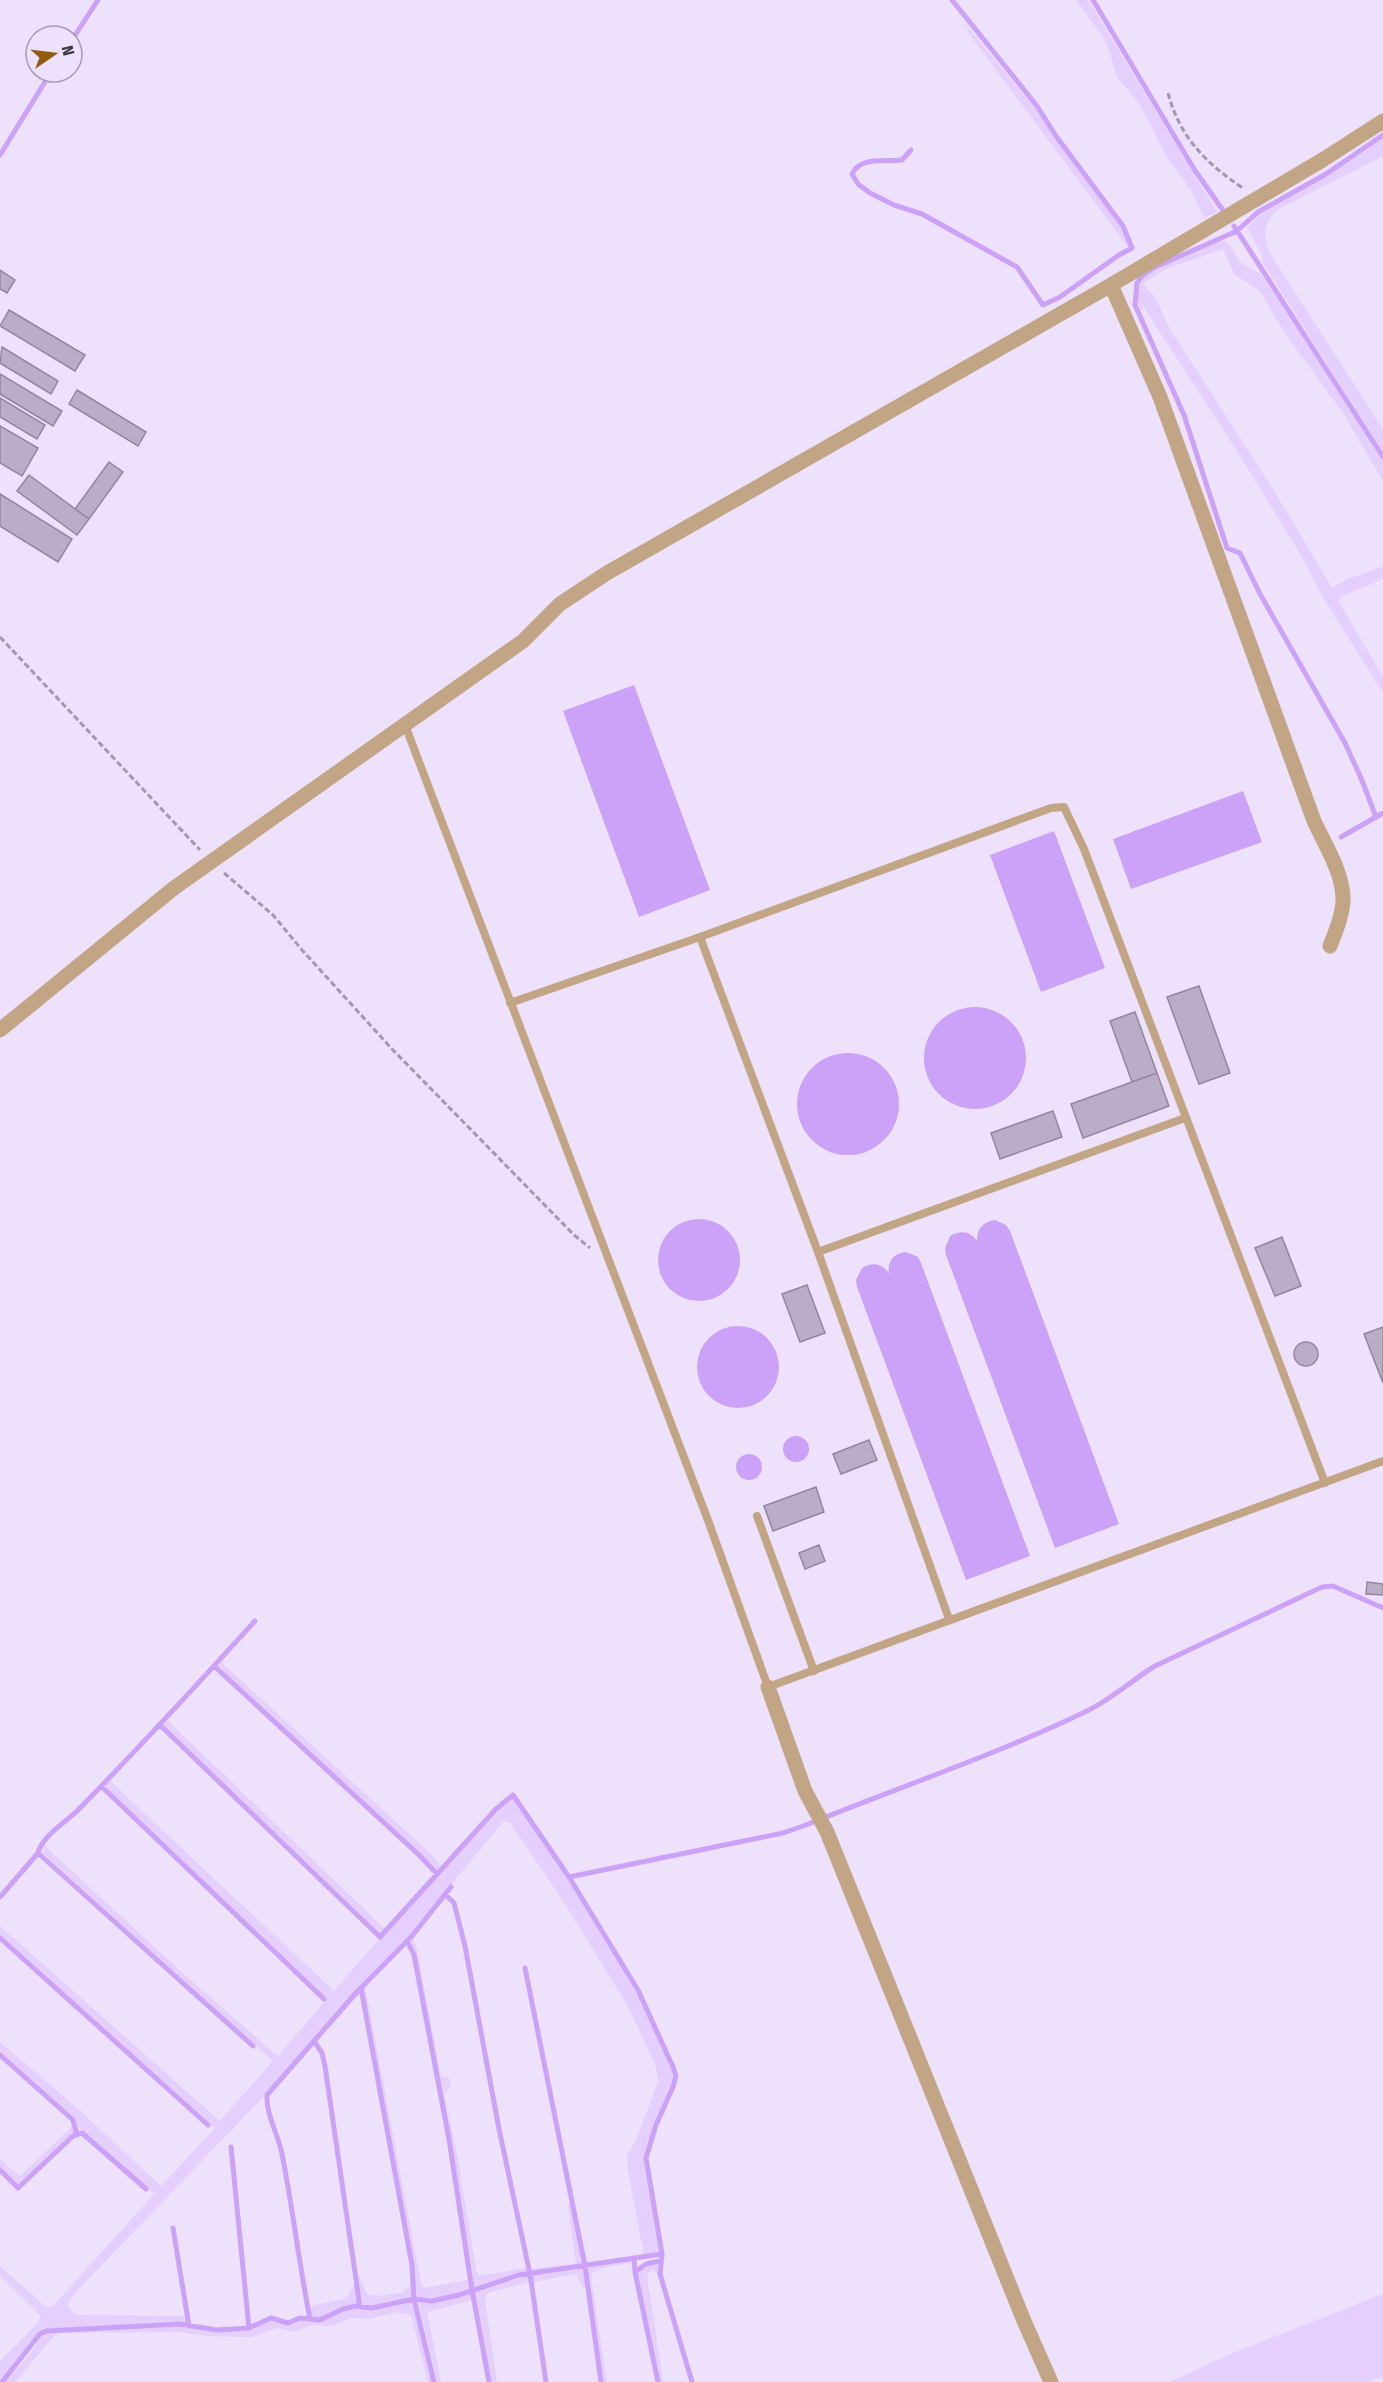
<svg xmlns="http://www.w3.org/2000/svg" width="1383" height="2382" font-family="'Fira Sans Condensed',sans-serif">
<rect width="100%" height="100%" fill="#ede1fc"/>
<!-- green -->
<path fill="#e4cffd" d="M 1076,0 L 1088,0 L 1217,212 L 1204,218 L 1191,190 L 1169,161 L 1140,105 L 1117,77 L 1106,41 Z
M 964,23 L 1035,108 L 1056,139 L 1121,227 L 1129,243 L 1128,247 L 970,35 Z
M 1383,138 L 1383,156 L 1277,210 C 1263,224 1263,234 1269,252 L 1383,429 L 1383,453 L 1263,263 L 1261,253 L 1247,228 L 1260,214 L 1317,182 Z
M 1226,241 C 1234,249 1237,261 1244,265 C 1253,271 1255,268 1265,279 L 1383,462 L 1383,481 L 1343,413 L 1284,332 L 1259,290 L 1234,274 L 1223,249 L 1163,270 L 1143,284 L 1157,300 L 1168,326 L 1276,494 L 1332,588 L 1349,578 L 1383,567 L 1383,579 L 1341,597 L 1339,602 L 1383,677 L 1383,693 L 1324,599 L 1302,557 L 1239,454 L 1143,306 L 1142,311 C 1135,303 1138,288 1142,279 C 1162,265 1201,242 1226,241 Z
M 222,1663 L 431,1854 L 441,1866 L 437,1870 L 218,1666 Z
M 168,1721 L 384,1928 L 380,1933 L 164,1726 Z
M 110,1781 L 334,1991 L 378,1940 L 380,1940 L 498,1810 L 513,1798 L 567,1879 L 636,1990 L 672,2068 C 677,2087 661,2108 654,2126 C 650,2137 647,2147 645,2158 L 659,2252 L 644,2255 L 628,2171 L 627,2155 L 635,2142 L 658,2082 L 656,2067 L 628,2006 L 558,1893 L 509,1822 L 503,1822 L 410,1934 L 355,1992 L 265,2095 L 78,2290 L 68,2304 L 69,2308 L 76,2315 L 187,2316 L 188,2323 L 46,2329 L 39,2333 L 25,2353 L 0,2381 L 0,2361 L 36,2325 L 41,2316 L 0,2276 L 0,2266 L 46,2307 L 52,2307 L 154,2194 L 83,2131 L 80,2130 L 75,2119 L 0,2053 L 0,2042 L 76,2107 L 161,2186 L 215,2128 L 0,1935 L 0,1926 L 220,2121 L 273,2061 L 43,1853 L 44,1845 L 188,1978 L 278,2056 L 327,1999 L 105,1787 Z
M 413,1937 L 417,1950 L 441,2076 L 449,2078 L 451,2084 L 444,2095 L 456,2148 L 476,2270 L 479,2275 L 485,2275 L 526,2268 L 528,2273 L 473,2288 L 450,2138 L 415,1954 L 409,1941 Z
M 365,1986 L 421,2283 L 425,2288 L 468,2280 L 469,2289 C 452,2296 435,2299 416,2298 L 413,2265 L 362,1989 Z
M 74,2125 L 75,2133 L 18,2186 L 0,2168 L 0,2160 L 20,2176 Z
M 571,2202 L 583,2265 L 531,2273 L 530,2269 L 576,2264 L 568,2205 Z
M 633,2259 L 633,2263 C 621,2265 598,2265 591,2276 L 607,2382 L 602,2382 L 586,2267 Z
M 658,2264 L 658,2275 L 653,2269 L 647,2275 L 663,2382 L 659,2382 L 636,2273 L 648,2265 Z
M 584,2268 L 587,2290 L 582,2286 L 576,2274 L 533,2282 L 532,2275 Z
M 356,2269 L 366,2292 L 370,2295 L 378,2296 L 401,2293 L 412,2285 L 413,2298 L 392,2304 L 363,2305 Z
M 528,2276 L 529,2282 L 487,2293 L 485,2300 L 497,2382 L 491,2382 L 473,2291 Z
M 355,2283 L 359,2305 C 342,2306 328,2319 312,2318 L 309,2306 L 344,2299 L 348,2296 Z
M 470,2293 L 472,2300 L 427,2312 L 441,2382 L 437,2382 L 418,2301 C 436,2302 453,2300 470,2293 Z
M 1383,2294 L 1383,2377 L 1368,2382 L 1170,2382 L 1233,2353 Z
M 414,2301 L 432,2382 L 428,2382 L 411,2315 L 398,2312 L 368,2319 L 350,2318 L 332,2326 L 312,2325 L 295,2332 L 276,2328 L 252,2337 L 208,2336 L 178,2332 L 59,2333 L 54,2336 L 15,2382 L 5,2382 L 29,2355 L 42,2336 L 47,2332 L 181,2326 L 218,2331 L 250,2330 L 272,2320 L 288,2324 L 301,2320 L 321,2321 L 344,2311 L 356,2308 L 372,2310 Z"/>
<!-- water -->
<path fill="#cba2f7" d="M 634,685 L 710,890 L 639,917 L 563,711 Z
M 1243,791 L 1262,842 L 1131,889 L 1113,839 Z
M 1054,831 L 1105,968 L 1041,992 L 990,855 Z
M924 1058a51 51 0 1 1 102 0a51 51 0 1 1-102 0Z
M797 1104a51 51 0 1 1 102 0a51 51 0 1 1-102 0Z
M658 1260a41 41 0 1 1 82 0a41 41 0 1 1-82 0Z
M 995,1220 L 1006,1225 L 1010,1231 L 1119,1524 L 1055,1548 L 946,1255 L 945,1248 L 950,1236 C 961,1230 970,1231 977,1241 C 977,1229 982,1222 995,1220 Z
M 906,1252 L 918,1257 L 921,1263 L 1030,1556 L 966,1580 L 857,1287 L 856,1280 L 862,1268 C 872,1262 881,1263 889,1273 C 887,1261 894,1253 906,1252 Z
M697 1367a41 41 0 1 1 82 0a41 41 0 1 1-82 0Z
M783 1449a13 13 0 1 1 26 0a13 13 0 1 1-26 0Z
M736 1467a13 13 0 1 1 26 0a13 13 0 1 1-26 0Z"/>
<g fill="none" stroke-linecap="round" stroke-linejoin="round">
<!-- stream -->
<path stroke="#cba2f7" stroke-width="5" d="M 1093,0 L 1194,169 L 1222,209
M 72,40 L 98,0
M 911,150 L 902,160 C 884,162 861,156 852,174 L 858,184 L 870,193 L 894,205 L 922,214 L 1017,267 L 1043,305 L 1060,297 L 1119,255 L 1132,248 L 1123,226 L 1056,136 L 1037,106 L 952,0
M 0,155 L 51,72
M 1234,226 L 1383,457
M 1376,817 L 1361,778 L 1345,743 L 1260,594 L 1240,553 L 1227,548 L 1184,415 L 1135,305 L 1137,283 L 1142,276 L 1155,267 L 1237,231 L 1258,212 L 1326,174 L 1383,135
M 1341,837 L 1383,813
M 214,1666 L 419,1855 L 437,1874
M 161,1726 L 380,1937 L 496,1809 L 513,1795 L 569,1877 L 638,1990 L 673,2067 L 676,2076 L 673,2087 L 656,2125 L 646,2158 L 662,2254 L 660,2274 L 692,2382
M 101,1786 L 324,1999
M 38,1853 L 253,2046
M 569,1877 L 783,1833 L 806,1825 C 899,1787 996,1755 1087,1711 C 1112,1699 1132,1680 1155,1666 L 1322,1587 L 1333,1586 L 1383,1608
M 445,1894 L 454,1903 L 465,1946 L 499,2129 L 530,2274 L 546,2382
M 0,1897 L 38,1853 C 42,1836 66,1822 78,1810 C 139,1748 197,1685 255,1621
M 0,1938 L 208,2125
M 407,1941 L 414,1955 L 449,2139 L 472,2290 L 489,2382
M 525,1968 L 585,2266 L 601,2382
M 361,1988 L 412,2265 L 414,2299 L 434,2382
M 314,2041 L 322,2053 L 325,2066 L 360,2307
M 0,2055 L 73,2120 L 77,2135
M 231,2147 L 249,2328
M 0,2170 L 18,2188 L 73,2136 L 82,2133 L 146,2189
M 173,2228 L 189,2326
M 634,2258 L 635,2272 L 658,2382
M 635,2272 L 646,2264 L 660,2261
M 310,2319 C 299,2264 293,2209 282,2154 C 278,2134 266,2115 267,2095 L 356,1993 L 412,1936 L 451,1887
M 2,2382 L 40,2334 L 46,2331 L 180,2324 L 217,2330 L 249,2328 L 271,2318 L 288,2323 L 300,2318 L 320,2320 L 343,2309 L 356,2306 L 372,2308 L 414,2299 L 432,2301 L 459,2295 L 519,2275 L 662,2254"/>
</g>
<!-- building -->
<path fill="#b9adc7" stroke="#92879f" stroke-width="1.5" d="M 0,270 L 15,280 L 7,293 L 0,289 Z
M 9,310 L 85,355 L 75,371 L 0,326 Z
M 2,347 L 58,381 L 51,394 L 0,363 Z
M 0,374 L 62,411 L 53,426 L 0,394 Z
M 77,390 L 146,432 L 138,446 L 69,404 Z
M 0,398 L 45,425 L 37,439 L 0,417 Z
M 0,426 L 38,448 L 22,476 L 0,463 Z
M 109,462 L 123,472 L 89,519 L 75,509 Z
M 29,475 L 89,519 L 77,535 L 17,491 Z
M 0,494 L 72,539 L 58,562 L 0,526 Z
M 1199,986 L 1230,1073 L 1199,1084 L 1167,997 Z
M 1135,1012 L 1157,1073 L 1132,1082 L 1110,1021 Z
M 1157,1073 L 1169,1106 L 1083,1138 L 1071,1104 Z
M 1053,1111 L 1062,1137 L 1000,1159 L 991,1133 Z
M 1282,1237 L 1301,1286 L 1275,1296 L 1255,1248 Z
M 807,1285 L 825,1333 L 800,1342 L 782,1294 Z
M 1383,1327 L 1383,1383 L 1364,1334 Z
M1294 1354a12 12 0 1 1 24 0a12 12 0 1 1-24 0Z
M 869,1440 L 877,1460 L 841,1474 L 833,1454 Z
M 816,1487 L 824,1512 L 773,1531 L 764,1506 Z
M 819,1545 L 825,1561 L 805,1569 L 799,1553 Z
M 1367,1582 L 1383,1584 L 1383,1595 L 1366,1594 Z"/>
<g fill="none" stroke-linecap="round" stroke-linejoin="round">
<!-- path -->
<path stroke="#a299ad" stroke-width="3" stroke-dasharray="6 3" stroke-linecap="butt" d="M 1168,93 C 1180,138 1206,163 1244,189
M 0,637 L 200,850
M 224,873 L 273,915 L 302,950 L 392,1049 L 574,1235 L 590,1248"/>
<!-- service -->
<path stroke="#c2a584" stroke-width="8" d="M 405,725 L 709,1523 L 768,1687 L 1383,1461
M 700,937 L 818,1252 L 949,1619
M 510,1003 L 700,937 L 1051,808 L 1064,807 L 1084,849 L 1325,1483
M 818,1252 L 1185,1118
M 757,1516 L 814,1671"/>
<!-- minor -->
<path stroke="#c2a584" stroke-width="15" d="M 1111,285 L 1160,397 L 1314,821 C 1325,845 1344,874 1343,901 C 1342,916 1336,931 1330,946
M 0,1030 L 174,888 L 523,641 L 560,604 L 607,573 L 1111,285 L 1324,159 L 1383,121
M 768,1687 L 805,1791 L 827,1832 L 1024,2321 L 1051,2382"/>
</g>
<!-- north arrow -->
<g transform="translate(54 54) rotate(76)"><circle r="28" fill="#ede1fc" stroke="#a69db2" stroke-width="1.5"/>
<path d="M0-4.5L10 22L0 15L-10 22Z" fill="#905d0d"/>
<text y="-9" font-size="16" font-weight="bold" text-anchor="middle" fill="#3c3742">N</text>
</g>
</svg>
